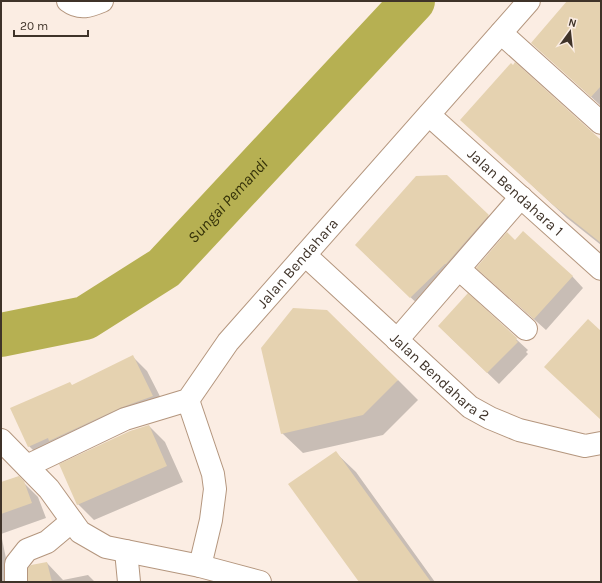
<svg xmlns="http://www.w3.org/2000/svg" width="602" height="583" font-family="Karla,sans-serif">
<rect width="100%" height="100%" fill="#fbede3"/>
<!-- shadow -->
<path fill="#0003" d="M 568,1 L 601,1 L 601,106 L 533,43 Z
M 462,120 L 601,140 L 601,245 L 567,218 Z
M 488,216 L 501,229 L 424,310 L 369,258 Z
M 515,242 L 572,276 L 583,288 L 546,330 L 489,279 Z
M 468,295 L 528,350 L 526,352 L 528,354 L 499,384 L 450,337 Z
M 133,357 L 147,371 L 167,410 L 43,460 L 29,446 L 73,386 Z
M 398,380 L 418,400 L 383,435 L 303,453 L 282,433 Z
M 149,426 L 165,442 L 183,482 L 94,520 L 78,504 Z
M 335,452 L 356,472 L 435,582 L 360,582 Z
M 18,477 L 38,497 L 46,518 L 1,534 L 10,578 L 13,582 L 1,582 L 1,483 Z
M 47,563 L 63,580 L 88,575 L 95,582 L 29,582 Z"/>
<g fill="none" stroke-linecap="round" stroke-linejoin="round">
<!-- river -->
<path stroke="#b6b052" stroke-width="44" id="s1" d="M 1,335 L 85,318 L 164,268 L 413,1"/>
</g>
<!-- building -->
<path fill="#e5d2b0" d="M 567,1 L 601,1 L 601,86 L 591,97 L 531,43 Z
M 515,62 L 601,140 L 601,243 L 552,204 L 460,120 L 511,63 L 513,65 Z
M 447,175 L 489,215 L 446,264 L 445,264 L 410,298 L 355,245 L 416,176 Z
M 523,231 L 573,276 L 534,319 L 476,268 L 507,232 L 515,240 Z
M 468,293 L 517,338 L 516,340 L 518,342 L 487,373 L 438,326 Z
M 293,308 L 327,310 L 398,380 L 363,415 L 281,434 L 261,348 Z
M 588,319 L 601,331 L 601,420 L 544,367 Z
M 133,355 L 153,396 L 120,408 L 49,441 L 48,438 L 28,447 L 10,408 L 70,382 L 72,385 Z
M 149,425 L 167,466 L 77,505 L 59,464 L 130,431 Z
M 336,451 L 431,582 L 359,582 L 288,484 Z
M 19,476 L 24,481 L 32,503 L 1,514 L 1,482 Z
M 47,562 L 52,582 L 28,582 L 28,568 L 31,565 Z"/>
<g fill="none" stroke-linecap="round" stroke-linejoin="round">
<defs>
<g id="minor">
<path d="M 68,1 C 80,10 90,6 102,1"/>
<path d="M 501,33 L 601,123"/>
<path id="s2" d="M 429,115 L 601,269"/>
<path id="s3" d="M 305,255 L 470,407 L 490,418 L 519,430 L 585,446 L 601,443"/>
<path d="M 459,269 L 526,329"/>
<path d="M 397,340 L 521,197"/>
<path d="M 188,400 L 213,474 L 215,489 L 211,520 L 200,566"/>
<path d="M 1,440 L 49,489 L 80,532 L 106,547 L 200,566 L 260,582"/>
<path id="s4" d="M 27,466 L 125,419 L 188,400 L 228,342 L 529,1"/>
<path d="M 126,551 L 129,582"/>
<path d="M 16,582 L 16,564 L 27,550 L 47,542 L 72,521"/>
</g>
</defs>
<!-- minor casing -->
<use href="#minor" stroke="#b4967e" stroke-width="24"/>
<!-- minor -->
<use href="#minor" stroke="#fff" stroke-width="22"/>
</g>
<g text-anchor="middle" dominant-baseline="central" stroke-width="4" stroke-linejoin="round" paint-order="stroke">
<!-- street labels -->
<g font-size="15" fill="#3f3329" stroke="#fbede3">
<text stroke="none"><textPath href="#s2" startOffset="116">Jalan Bendahara 1</textPath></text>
<text stroke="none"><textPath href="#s4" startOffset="350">Jalan Bendahara</textPath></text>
<text stroke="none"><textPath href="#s3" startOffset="182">Jalan Bendahara 2</textPath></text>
</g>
<!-- water labels -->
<g font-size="16" font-style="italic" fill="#353209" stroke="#fbede3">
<text stroke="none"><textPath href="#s1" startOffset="272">Sungai Pemandi</textPath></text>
</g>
</g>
<!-- border -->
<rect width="602" height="583" fill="none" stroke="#3f3329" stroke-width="4"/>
<!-- north arrow -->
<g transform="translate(570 32) rotate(15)" stroke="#fbede3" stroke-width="3" paint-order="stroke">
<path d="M0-3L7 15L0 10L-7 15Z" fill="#3f3329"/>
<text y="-6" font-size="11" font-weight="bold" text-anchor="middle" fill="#3f3329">N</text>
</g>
<!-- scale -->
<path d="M14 30v6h74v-6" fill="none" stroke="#3f3329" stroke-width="2"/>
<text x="20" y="30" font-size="12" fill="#3f3329" stroke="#fbede3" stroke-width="3" paint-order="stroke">20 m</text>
</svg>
